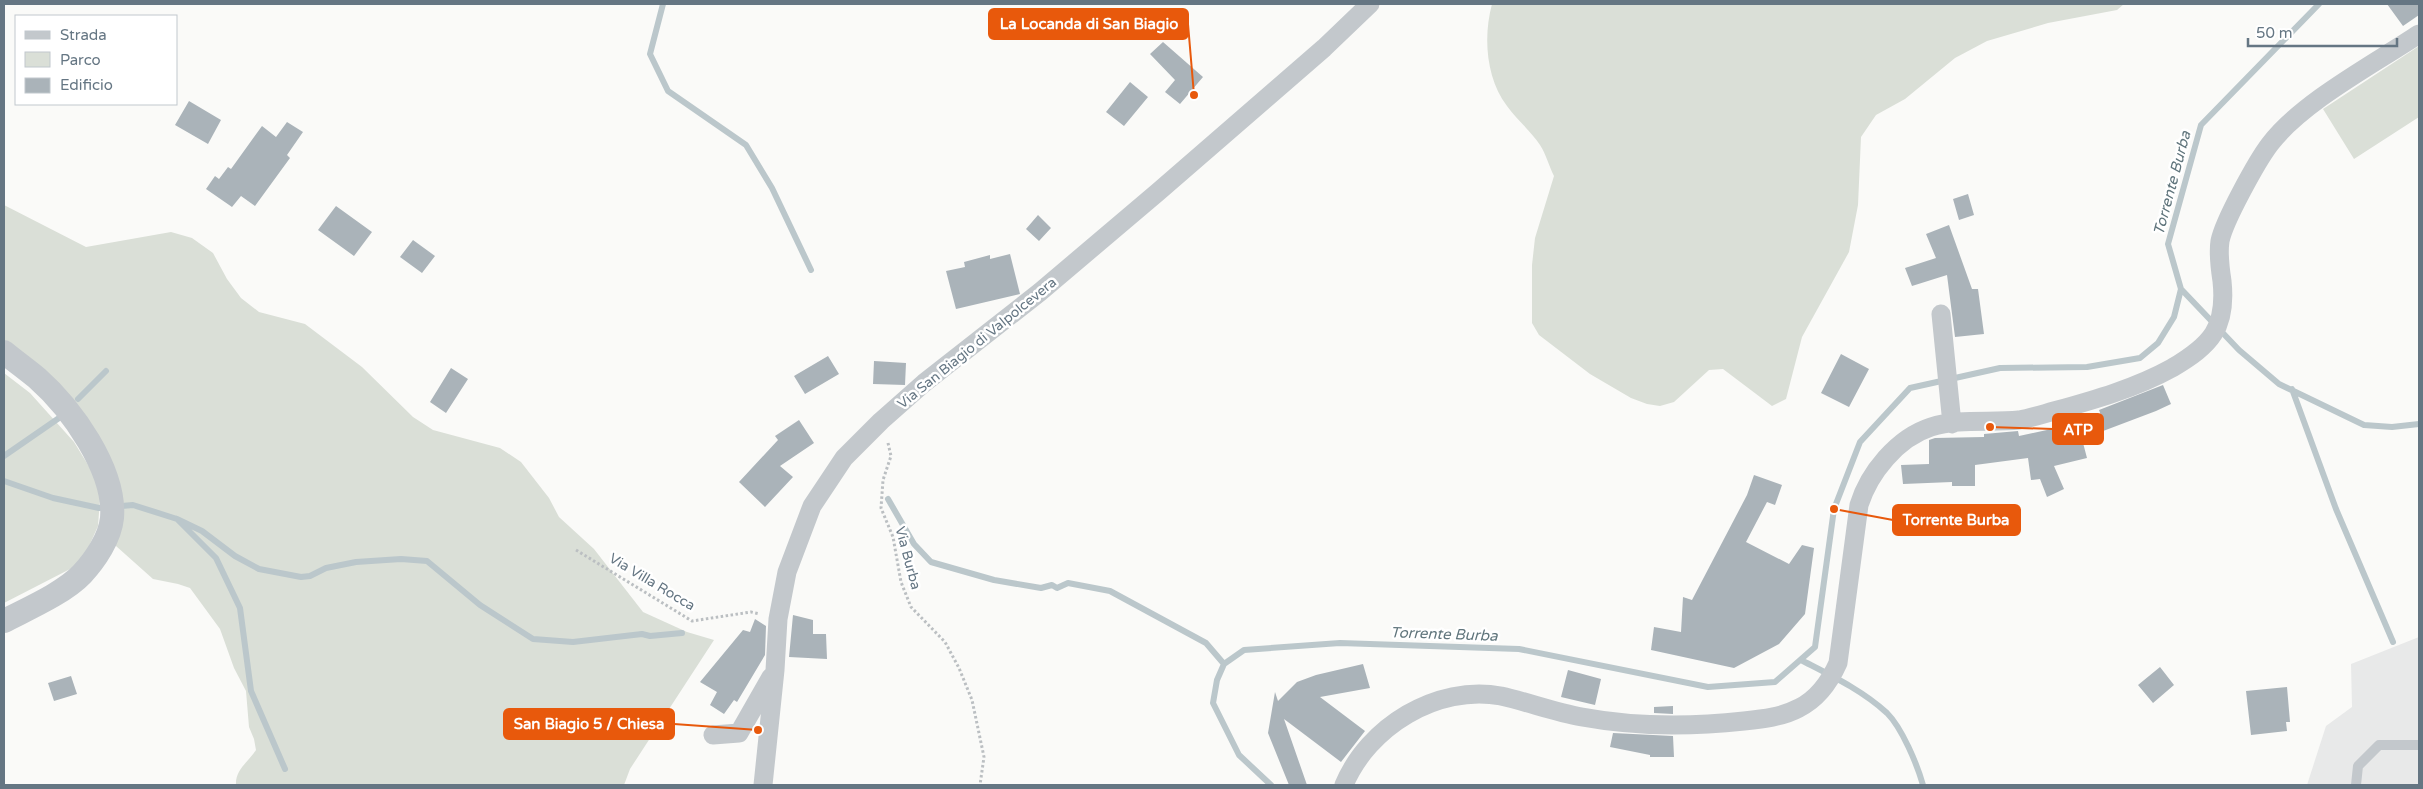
<svg xmlns="http://www.w3.org/2000/svg" width="2423" height="789" font-family="'Varela Round',sans-serif">
<rect width="100%" height="100%" fill="#fafaf8"/>
<!-- built -->
<path fill="#e8e9e9" d="M 2419,637 L 2419,785 L 2307,785 L 2326,726 L 2352,707 L 2351,664 Z"/>
<!-- green -->
<path fill="#dadfd7" d="M 1492,4 L 2124,4 L 2117,10 L 2048,23 L 1987,41 L 1955,58 L 1905,99 L 1876,115 L 1861,137 L 1858,205 L 1849,252 L 1802,337 L 1786,399 L 1772,406 L 1723,369 L 1709,370 L 1674,402 L 1660,406 L 1647,404 L 1631,398 L 1590,374 L 1539,335 L 1532,323 L 1532,265 L 1535,238 L 1554,176 C 1549,166 1546,154 1540,145 C 1531,131 1517,120 1507,106 C 1486,78 1483,37 1492,4 Z
M 2419,46 L 2419,117 L 2354,159 L 2323,109 Z
M 4,205 L 86,247 L 171,232 L 192,238 L 213,253 L 227,279 L 241,298 L 259,312 L 305,324 L 362,367 L 413,417 L 433,430 L 500,448 L 521,462 L 549,498 L 559,517 L 594,549 L 643,612 L 687,632 L 714,640 L 630,769 L 624,785 L 236,785 C 235,770 248,762 256,750 L 254,739 L 249,727 L 246,691 L 234,668 L 220,629 L 190,588 L 178,584 L 153,579 L 116,546 L 119,490 L 4,341 Z
M 4,373 L 30,393 L 74,442 L 101,486 L 98,526 L 86,553 L 74,567 L 4,603 Z"/>
<g fill="none" stroke-linecap="round" stroke-linejoin="round">
<!-- stream -->
<path stroke="#bbc7cb" stroke-width="6" d="M 663,4 L 650,54 L 668,91 L 746,145 L 772,188 L 811,270
M 2181,289 L 2239,350 L 2279,384 L 2364,425 L 2392,427 L 2419,424
M 2292,389 L 2336,509 L 2393,642
M 78,399 L 106,371
M 4,456 L 59,418
M 4,481 L 53,498 L 99,508 L 133,505 L 177,519 L 216,558 L 240,608 L 251,691 L 285,769
M 888,499 L 914,544 L 931,562 L 994,580 L 1041,588 L 1052,585 L 1057,588 L 1068,583 L 1110,591 L 1206,643 L 1224,664
M 177,519 L 202,531 L 235,556 L 259,569 L 301,577 L 310,576 L 326,568 L 356,562 L 401,559 L 427,561 L 480,605 L 533,639 L 573,642 L 642,634 L 650,636 L 682,633
M 1801,660 C 1830,675 1862,690 1887,713 C 1902,728 1917,764 1923,785
M 1271,785 L 1239,755 L 1213,703 L 1217,680 L 1224,664 L 1244,650 L 1340,643 L 1519,649 L 1708,687 L 1775,682 L 1815,647 L 1834,509 L 1860,442 L 1910,388 L 2000,368 L 2087,367 L 2140,358 L 2158,343 L 2174,317 L 2181,289 L 2168,244 L 2201,125 L 2319,4"/>
</g>
<!-- building -->
<path fill="#aab3b9" d="M 2387,4 L 2419,4 L 2419,15 L 2403,26 Z
M 1163,42 L 1203,77 L 1180,104 L 1165,92 L 1175,80 L 1150,54 Z
M 1130,82 L 1148,97 L 1124,126 L 1106,112 Z
M 189,101 L 221,120 L 208,144 L 175,125 Z
M 287,122 L 303,132 L 287,155 L 290,158 L 255,206 L 241,196 L 232,207 L 206,189 L 215,176 L 219,179 L 228,167 L 231,169 L 262,126 L 276,137 Z
M 1968,194 L 1974,215 L 1959,220 L 1953,199 Z
M 336,206 L 372,232 L 354,256 L 318,230 Z
M 1038,215 L 1051,228 L 1039,241 L 1026,229 Z
M 1949,225 L 1972,289 L 1978,289 L 1984,334 L 1955,337 L 1947,275 L 1912,286 L 1905,268 L 1936,258 L 1926,234 Z
M 413,240 L 435,256 L 422,273 L 400,257 Z
M 1010,254 L 1020,294 L 956,309 L 946,271 L 965,267 L 964,262 L 990,255 L 990,259 Z
M 1841,354 L 1869,369 L 1849,407 L 1821,393 Z
M 828,356 L 839,374 L 805,394 L 794,376 Z
M 874,361 L 906,363 L 905,385 L 873,384 Z
M 451,368 L 468,379 L 446,413 L 430,402 Z
M 2163,385 L 2171,404 L 2156,411 L 2082,439 L 2087,458 L 2054,466 L 2064,489 L 2047,497 L 2040,479 L 2031,480 L 2028,458 L 1975,465 L 1975,486 L 1952,486 L 1952,482 L 1903,484 L 1901,465 L 1929,464 L 1929,440 L 1935,438 L 1984,437 L 1984,434 L 2018,431 L 2019,436 L 2102,418 L 2099,410 Z
M 799,420 L 814,443 L 780,466 L 793,477 L 765,507 L 739,482 L 778,440 L 775,436 Z
M 1754,475 L 1782,485 L 1775,505 L 1767,502 L 1746,542 L 1789,564 L 1802,545 L 1814,548 L 1805,614 L 1779,644 L 1734,668 L 1651,650 L 1654,627 L 1681,632 L 1683,597 L 1692,600 L 1747,495 Z
M 793,615 L 813,620 L 813,634 L 826,634 L 827,659 L 789,657 Z
M 755,619 L 766,626 L 765,655 L 737,702 L 734,700 L 724,714 L 710,705 L 717,692 L 700,682 L 743,630 L 750,632 Z
M 1363,664 L 1370,688 L 1320,697 L 1365,731 L 1341,762 L 1284,719 L 1307,785 L 1289,785 L 1268,733 L 1275,692 L 1278,701 L 1297,682 L 1316,675 Z
M 2160,667 L 2174,685 L 2153,703 L 2138,685 Z
M 1568,670 L 1601,679 L 1595,705 L 1561,697 Z
M 71,676 L 77,694 L 54,701 L 48,683 Z
M 2287,687 L 2290,722 L 2286,722 L 2287,731 L 2251,735 L 2246,691 Z
M 1673,706 L 1673,714 L 1654,713 L 1654,707 Z
M 1613,733 L 1673,736 L 1674,757 L 1650,757 L 1650,755 L 1610,747 Z"/>
<g fill="none" stroke-linecap="round" stroke-linejoin="round">
<!-- path -->
<path stroke="#bbbfc2" stroke-width="3" stroke-dasharray="2.5 2.5" stroke-linecap="butt" d="M 888,443 L 891,456 L 883,480 L 881,508 L 893,537 L 901,582 L 911,607 L 945,642 L 959,668 L 972,700 L 984,757 L 980,785
M 576,550 L 692,621 L 751,612 L 760,614"/>
<!-- service -->
<path stroke="#c3c8cc" stroke-width="10" d="M 2356,785 L 2358,766 L 2379,745 L 2419,745"/>
<!-- minor -->
<path stroke="#c3c8cc" stroke-width="19" d="M 1941,314 L 1952,424
M 713,735 L 739,733 L 771,677
M 763,785 L 775,670 L 778,619 L 787,572 L 812,506 L 844,458 L 881,421 L 924,383 L 1040,292 L 1158,192 L 1324,48 L 1370,4
M 1344,785 C 1368,727 1437,684 1501,696 C 1528,702 1554,712 1582,717 C 1636,727 1689,727 1744,721 C 1763,719 1782,717 1799,708 C 1817,699 1830,681 1838,663 L 1859,505 C 1869,473 1897,438 1931,427 C 1958,418 1991,423 2019,420 C 2031,418 2043,414 2054,411 C 2094,400 2136,388 2172,368 C 2211,345 2227,328 2222,281 C 2220,268 2218,254 2220,241 C 2224,221 2257,161 2270,144 C 2302,102 2374,64 2419,34"/>
<!-- tertiary -->
<path stroke="#c3c8cc" stroke-width="24" d="M 4,352 C 15,361 26,369 37,378 C 71,408 116,470 112,518 C 110,538 95,560 82,574 C 64,593 27,609 4,621"/>
</g>
<g text-anchor="middle" dominant-baseline="central" stroke-width="5" stroke-linejoin="round" paint-order="stroke">
<!-- street labels -->
<g font-size="14" fill="#657683" stroke="#fff">
<text transform="translate(977 343) rotate(-39)">Via San Biagio di Valpolcevera</text>
<text transform="translate(908 558) rotate(75)">Via Burba</text>
<text transform="translate(652 582) rotate(31)">Via Villa Rocca</text>
</g>
<!-- water labels -->
<g font-size="15" font-style="italic" fill="#60757c" stroke="#fff">
<text transform="translate(2172 183) rotate(-75)">Torrente Burba</text>
<text transform="translate(1444 634) rotate(2)">Torrente Burba</text>
</g>
</g>
<!-- callouts -->
<path fill="none" stroke="#e8590c" stroke-width="2" d="M1194 95L1188 24M1990 427L2053 429M1834 509L1893 520M758 730L674 724"/>
<g fill="#e8590c" stroke="#fff" stroke-width="2">
<circle cx="1194" cy="95" r="5"/>
<circle cx="1990" cy="427" r="5"/>
<circle cx="1834" cy="509" r="5"/>
<circle cx="758" cy="730" r="5"/>
</g>
<g fill="#e8590c" stroke="#e8590c" stroke-width="2">
<rect x="989" y="9" width="199" height="30" rx="5"/>
<rect x="2053" y="414" width="50" height="30" rx="5"/>
<rect x="1893" y="505" width="127" height="30" rx="5"/>
<rect x="504" y="709" width="170" height="30" rx="5"/>
</g>
<g font-size="15" text-anchor="middle" font-weight="bold" fill="#fff">
<text x="1089" y="29">La Locanda di San Biagio</text>
<text x="2078" y="435">ATP</text>
<text x="1956" y="525">Torrente Burba</text>
<text x="589" y="729">San Biagio 5 / Chiesa</text>
</g>
<!-- border -->
<rect width="2423" height="789" fill="none" stroke="#657683" stroke-width="10"/>
<!-- legend -->
<rect x="15" y="15" width="162" height="90" fill="#ffffff" stroke="#c1c8cd"/>
<rect x="25" y="31" width="25" height="8" fill="#c3c8cc" stroke="#c1c8cd"/>
<text x="60" y="40" font-size="15" fill="#657683">Strada</text>
<rect x="25" y="52" width="25" height="15" fill="#dadfd7" stroke="#c1c8cd"/>
<text x="60" y="65" font-size="15" fill="#657683">Parco</text>
<rect x="25" y="78" width="25" height="15" fill="#aab3b9" stroke="#c1c8cd"/>
<text x="60" y="90" font-size="15" fill="#657683">Edificio</text>
<!-- scale -->
<path d="M2248 38v8h149v-8" fill="none" stroke="#657683" stroke-width="2.5"/>
<text x="2256" y="38" font-size="15" fill="#657683" stroke="#ffffff" stroke-width="4" paint-order="stroke">50 m</text>
</svg>
